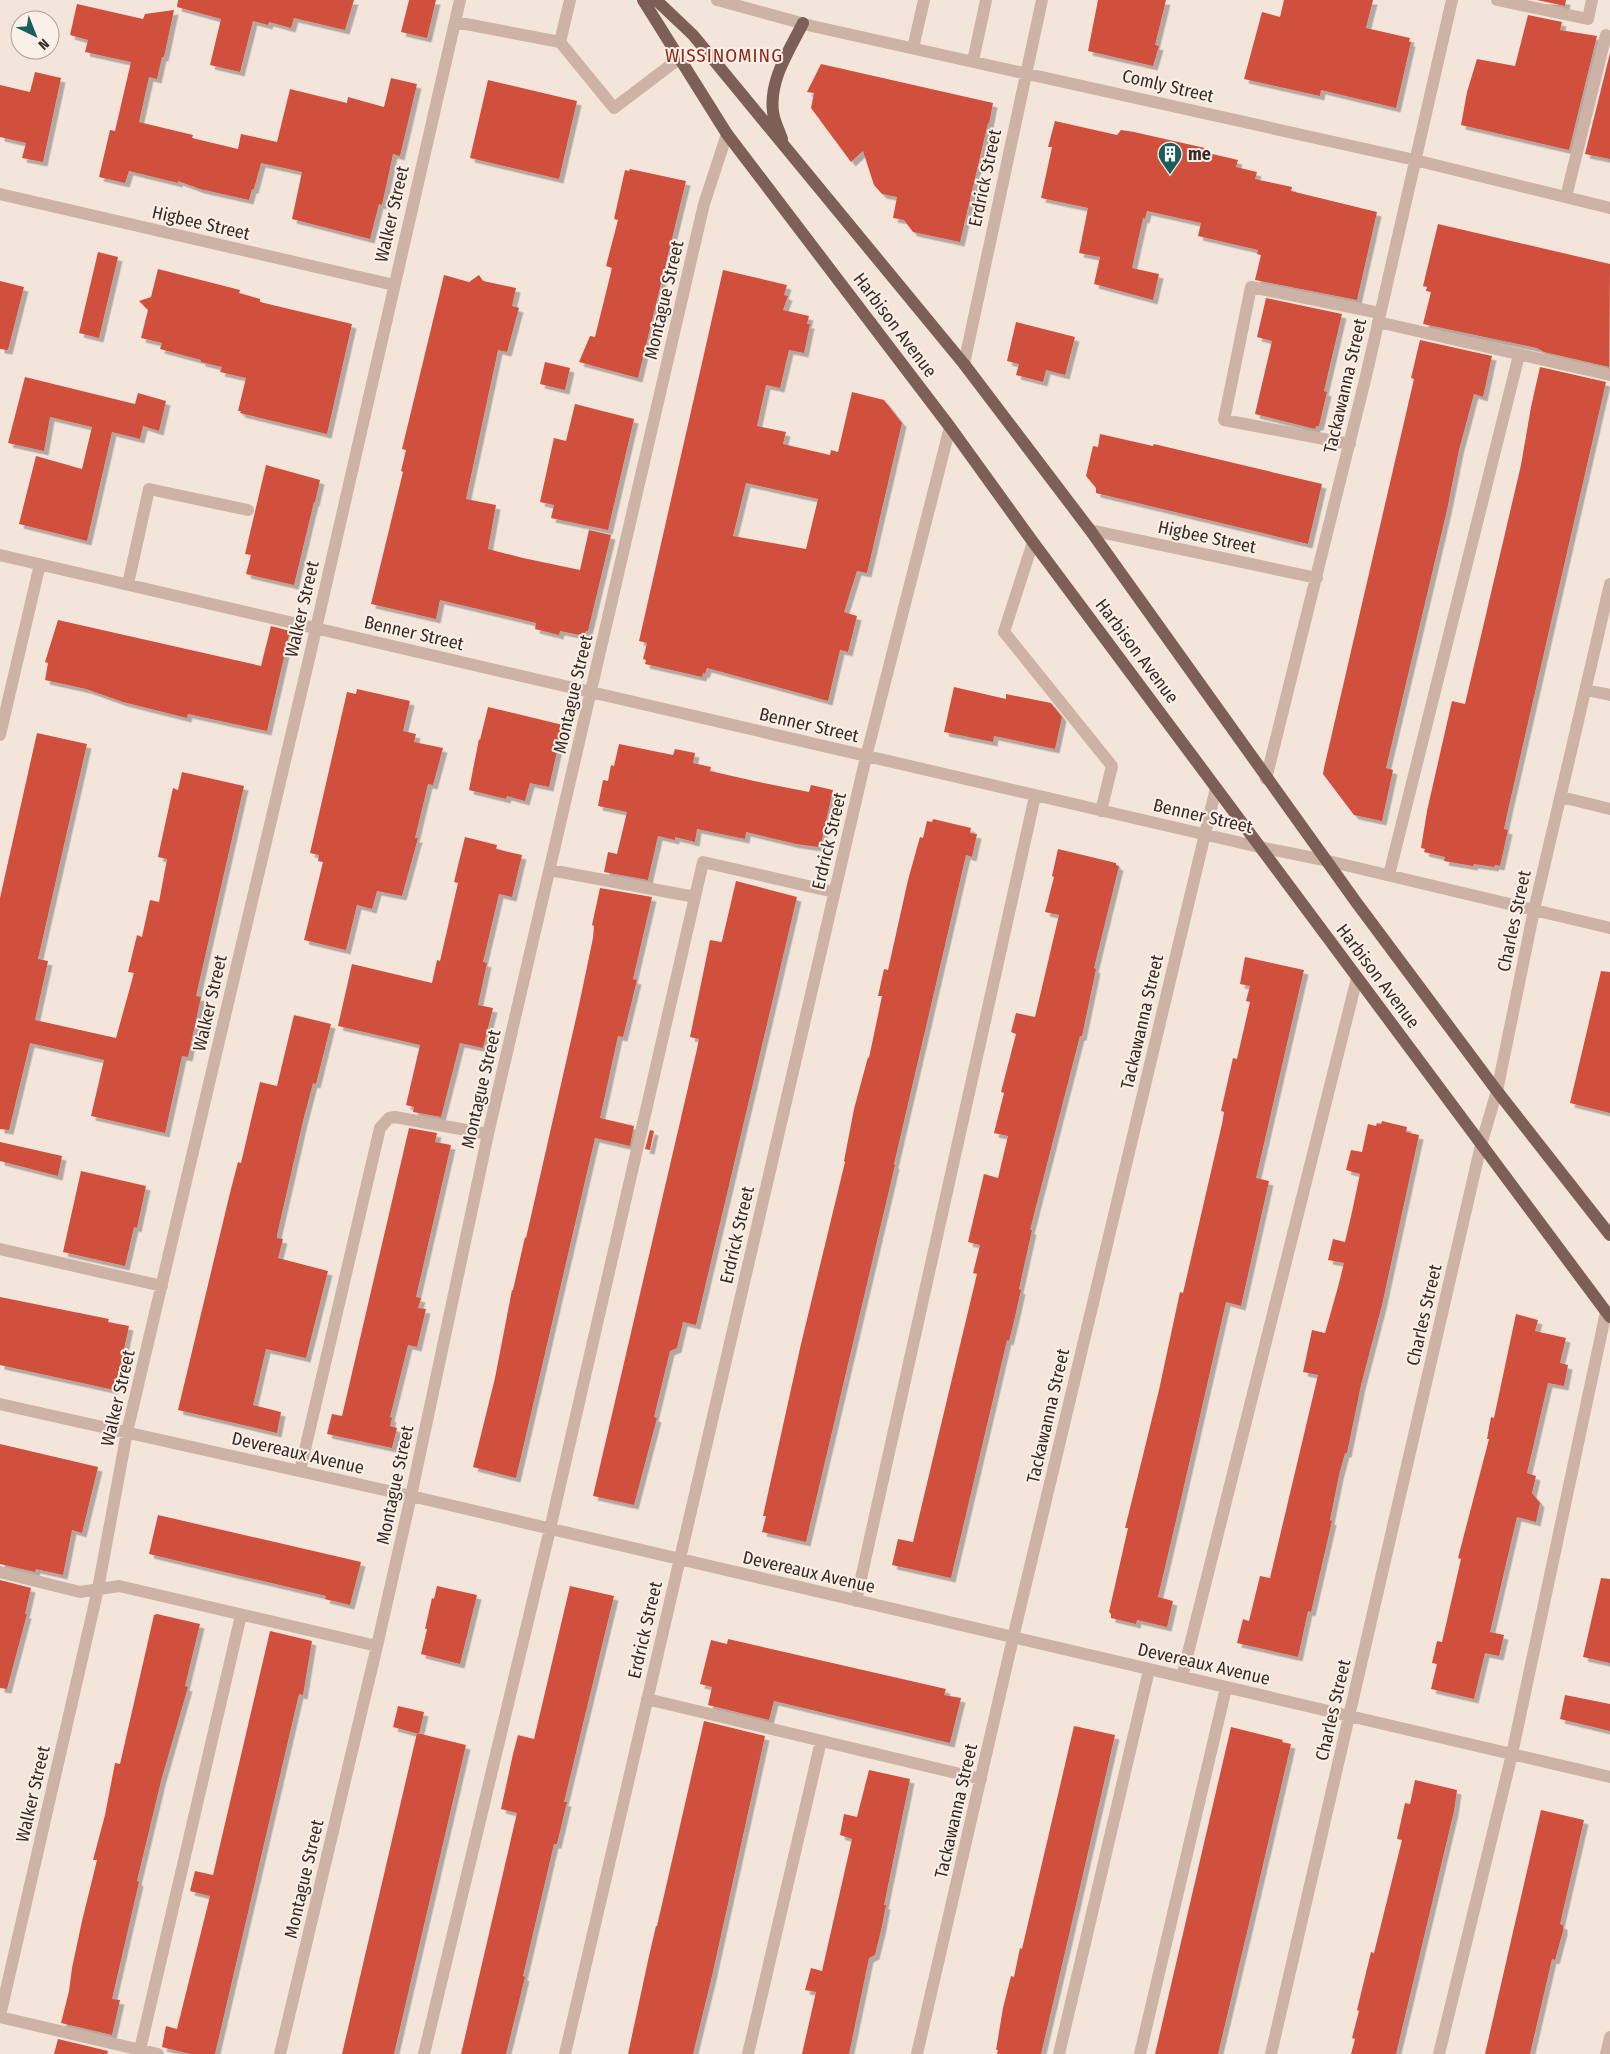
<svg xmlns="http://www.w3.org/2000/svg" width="1610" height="2054" font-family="'Fira Sans Condensed',sans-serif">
<defs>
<filter id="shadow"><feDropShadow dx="4.5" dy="4.5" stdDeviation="0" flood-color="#0004"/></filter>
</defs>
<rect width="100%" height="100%" fill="#f4e5db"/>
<!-- building -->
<path fill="#d14f3c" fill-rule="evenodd" filter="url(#shadow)" d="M 178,0 L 354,0 L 345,30 L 294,18 L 291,28 L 269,22 L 268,25 L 253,21 L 240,72 L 210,65 L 221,19 L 177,7 Z
M 409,0 L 436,0 L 427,38 L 401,32 Z
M 1098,0 L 1166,0 L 1155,45 L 1159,46 L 1153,66 L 1088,51 Z
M 1284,0 L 1373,0 L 1366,28 L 1410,38 L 1409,42 L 1411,42 L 1396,108 L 1321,90 L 1320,96 L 1244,79 L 1262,12 L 1280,17 Z
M 1537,0 L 1566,0 L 1565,6 Z
M 77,4 L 143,19 L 145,14 L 174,10 L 164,57 L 162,57 L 157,79 L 149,77 L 139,122 L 193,135 L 192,138 L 238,149 L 241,134 L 277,142 L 290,89 L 347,103 L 348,97 L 384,107 L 391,78 L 417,84 L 400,156 L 393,154 L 382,205 L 379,204 L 370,239 L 292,219 L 302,172 L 261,163 L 254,189 L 252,189 L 249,200 L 200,189 L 178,181 L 178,183 L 129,171 L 125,183 L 99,177 L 110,130 L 115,131 L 131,62 L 85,52 L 88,40 L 70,35 Z
M 1528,15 L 1562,22 L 1560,30 L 1597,36 L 1569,150 L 1461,125 L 1467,92 L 1477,59 L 1515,66 Z
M 1610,53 L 1610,159 L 1585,154 Z
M 821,64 L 993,103 L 989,124 L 988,123 L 960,242 L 913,232 L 904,220 L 893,218 L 897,197 L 882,194 L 874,185 L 863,151 L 851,162 L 811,108 L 814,93 L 807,92 Z
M 35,72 L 61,78 L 43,162 L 22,158 L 26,143 L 0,137 L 0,85 L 30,92 Z
M 488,80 L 577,101 L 559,179 L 470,158 Z
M 1055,121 L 1117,135 L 1121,130 L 1134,132 L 1205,148 L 1204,152 L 1238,160 L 1236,167 L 1257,172 L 1255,179 L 1292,187 L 1291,191 L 1377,212 L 1357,300 L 1255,280 L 1261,255 L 1257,254 L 1258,250 L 1198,236 L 1201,223 L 1147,211 L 1145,219 L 1143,218 L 1132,268 L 1159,274 L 1153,300 L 1094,284 L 1100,257 L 1079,253 L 1088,208 L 1041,198 L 1052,147 L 1048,147 Z
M 630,169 L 686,181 L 638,378 L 579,362 L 590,336 L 595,337 L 612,268 L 606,266 L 618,220 L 614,219 L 625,170 L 629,171 Z
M 1438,224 L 1610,264 L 1609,367 L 1544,352 L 1537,348 L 1423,324 L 1431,292 L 1426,291 L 1427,287 L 1423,286 Z
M 98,252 L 118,257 L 99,338 L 79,333 Z
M 158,269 L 240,290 L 239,293 L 260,299 L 260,302 L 352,324 L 327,434 L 240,413 L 241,411 L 238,411 L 246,378 L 220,372 L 222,367 L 201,362 L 201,360 L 160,349 L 162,343 L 141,338 L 148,310 L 139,301 L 151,297 Z
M 723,270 L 787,285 L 784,295 L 788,296 L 783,310 L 809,316 L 807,324 L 810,324 L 804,353 L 789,350 L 780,388 L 766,385 L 757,426 L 786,432 L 783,444 L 830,455 L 831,450 L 838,452 L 852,392 L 884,400 L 902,423 L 867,573 L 857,571 L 844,612 L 857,616 L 848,652 L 840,650 L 828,701 L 707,668 L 705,674 L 703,673 L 702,677 L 645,664 L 646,660 L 643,659 L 647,643 L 639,641 ZM 746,483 L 818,499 L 806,549 L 733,536 Z
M 444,275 L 469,282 L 479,275 L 483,281 L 516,288 L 512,306 L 519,308 L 507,352 L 498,350 L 466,499 L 496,505 L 488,549 L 523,558 L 580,570 L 589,530 L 611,535 L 588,631 L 586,631 L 584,636 L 560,631 L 559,635 L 535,629 L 536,623 L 440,600 L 436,619 L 371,604 L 403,472 L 401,471 L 406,450 L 402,449 Z
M 0,281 L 24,287 L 8,350 L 0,349 Z
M 1266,298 L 1342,314 L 1324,391 L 1327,392 L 1319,426 L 1316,426 L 1315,429 L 1255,414 L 1272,341 L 1257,337 Z
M 1016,322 L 1075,337 L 1065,375 L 1046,370 L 1043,382 L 1016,375 L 1019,364 L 1007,361 Z
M 1420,340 L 1492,356 L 1483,397 L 1474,394 L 1459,450 L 1447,510 L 1386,768 L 1393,770 L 1382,821 L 1354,815 L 1323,774 L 1324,768 L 1414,379 L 1411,378 Z
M 545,362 L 570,368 L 565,390 L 540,384 Z
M 1540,367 L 1606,382 L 1508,810 L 1504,829 L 1508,830 L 1500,866 L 1495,865 L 1494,867 L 1474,864 L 1473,866 L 1444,861 L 1445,857 L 1424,852 L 1425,849 L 1421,848 L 1427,811 L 1452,701 L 1465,704 L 1521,465 L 1531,407 Z
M 25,377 L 135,404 L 138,393 L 166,401 L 159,431 L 143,426 L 140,439 L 112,432 L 87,541 L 19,524 L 36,456 L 82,469 L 92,427 L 50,417 L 44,451 L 8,443 Z
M 575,404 L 634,419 L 608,530 L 551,518 L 554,505 L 540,502 L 554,438 L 566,441 Z
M 1100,434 L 1153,446 L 1154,444 L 1322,484 L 1308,544 L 1096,493 L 1096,488 L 1086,476 L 1093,446 L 1098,447 Z
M 266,465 L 320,480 L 315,502 L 314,502 L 294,585 L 246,574 L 251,555 L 245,554 Z
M 58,620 L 261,666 L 271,626 L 290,631 L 267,731 L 188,714 L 187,718 L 123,702 L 86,689 L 45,680 L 48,663 L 45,662 Z
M 954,687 L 1006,699 L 1006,694 L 1051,703 L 1062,717 L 1055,749 L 994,736 L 993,742 L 944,732 Z
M 357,689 L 410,701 L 403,731 L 416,734 L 414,742 L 443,748 L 433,785 L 428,784 L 415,838 L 418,838 L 402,896 L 377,891 L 372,909 L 357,905 L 346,950 L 304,940 L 323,862 L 318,861 L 319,855 L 310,853 L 347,692 L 356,694 Z
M 488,707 L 563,725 L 549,787 L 530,783 L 525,801 L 507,796 L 506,799 L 469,790 L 479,739 L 480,740 Z
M 37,733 L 87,744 L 38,959 L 48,961 L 35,1020 L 116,1038 L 134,973 L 128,972 L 137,935 L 142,937 L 150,900 L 159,902 L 167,859 L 158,857 L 173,788 L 178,790 L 182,772 L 244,786 L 196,996 L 201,997 L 188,1057 L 182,1056 L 165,1133 L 91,1116 L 104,1060 L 30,1043 L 9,1130 L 0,1129 L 0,898 Z
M 619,744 L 673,755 L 675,749 L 695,753 L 693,763 L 711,767 L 710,771 L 754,781 L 809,792 L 811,785 L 833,790 L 821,844 L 819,844 L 818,847 L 796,844 L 746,832 L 745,839 L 697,829 L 695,842 L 675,837 L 675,840 L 658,836 L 648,880 L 604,872 L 608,852 L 617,854 L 627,812 L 598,806 L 603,780 L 608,781 L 611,765 L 614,766 Z
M 933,819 L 971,828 L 970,833 L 977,834 L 972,857 L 966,855 L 894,1164 L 895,1165 L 806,1542 L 762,1532 L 766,1516 L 763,1516 L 801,1344 L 845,1162 L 844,1161 L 854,1109 L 868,1057 L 869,1058 L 882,996 L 878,996 L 884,969 L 888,970 L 908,880 L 920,837 L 923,838 L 927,821 L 932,822 Z
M 465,837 L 497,845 L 496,849 L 522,855 L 512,897 L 499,894 L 483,962 L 487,963 L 478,1005 L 493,1008 L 483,1048 L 460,1043 L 441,1117 L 413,1112 L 414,1107 L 406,1105 L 420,1045 L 338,1026 L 352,964 L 432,983 L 437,960 L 440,961 L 458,883 L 454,882 Z
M 1058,849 L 1116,863 L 1116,865 L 1119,866 L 1094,968 L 1096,969 L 1082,1036 L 1080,1036 L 1030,1230 L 1032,1230 L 1019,1289 L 1021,1290 L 1014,1321 L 1009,1341 L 1007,1340 L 951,1578 L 892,1565 L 898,1539 L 913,1542 L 977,1274 L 973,1273 L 980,1245 L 968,1242 L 984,1174 L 998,1178 L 1008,1136 L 994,1133 L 1004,1093 L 1001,1092 L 1016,1034 L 1011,1032 L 1016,1013 L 1035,1017 L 1059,915 L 1045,912 L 1054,877 L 1052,876 Z
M 736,881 L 797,897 L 696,1325 L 683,1322 L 677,1348 L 670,1351 L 654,1417 L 657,1418 L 634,1505 L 593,1496 L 697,1049 L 699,1039 L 690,1037 L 710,940 L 721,942 L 722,941 Z
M 600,888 L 652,897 L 633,979 L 637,980 L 623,1037 L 618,1036 L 600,1118 L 634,1126 L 630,1146 L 595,1138 L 516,1478 L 473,1467 L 495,1378 L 512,1290 L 513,1290 L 525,1237 L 526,1238 L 579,1005 L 593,938 L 594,926 L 592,925 Z
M 1245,957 L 1304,970 L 1256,1178 L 1269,1181 L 1241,1306 L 1226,1302 L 1181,1499 L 1158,1597 L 1173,1601 L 1167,1627 L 1137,1620 L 1136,1624 L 1111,1618 L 1111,1614 L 1109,1612 L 1128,1528 L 1125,1528 L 1130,1508 L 1159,1390 L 1180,1292 L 1183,1293 L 1222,1124 L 1224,1112 L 1221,1111 L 1233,1058 L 1237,1059 L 1250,1002 L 1246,1001 L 1250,986 L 1240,984 Z
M 1601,971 L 1610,972 L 1610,1113 L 1570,1103 Z
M 294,1015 L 331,1024 L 316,1084 L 313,1083 L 303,1121 L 277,1235 L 277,1238 L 283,1239 L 278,1258 L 328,1271 L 306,1358 L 266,1349 L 253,1405 L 281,1412 L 277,1433 L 178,1410 L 229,1197 L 238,1162 L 241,1163 L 260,1082 L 277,1086 Z
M 1382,1121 L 1407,1127 L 1406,1132 L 1419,1135 L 1382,1305 L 1361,1385 L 1347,1453 L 1345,1453 L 1339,1475 L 1330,1520 L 1332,1521 L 1311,1612 L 1308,1611 L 1298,1657 L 1237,1643 L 1243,1619 L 1249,1621 L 1260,1576 L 1270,1578 L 1318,1375 L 1303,1372 L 1312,1330 L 1325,1333 L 1338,1287 L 1344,1263 L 1328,1260 L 1333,1239 L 1345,1242 L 1352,1212 L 1360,1174 L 1346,1170 L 1351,1150 L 1362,1152 L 1368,1124 L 1376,1126 L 1377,1123 L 1381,1124 Z
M 409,1128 L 437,1133 L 435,1142 L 451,1145 L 416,1297 L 421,1298 L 418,1308 L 426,1309 L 417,1347 L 408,1345 L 390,1417 L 392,1418 L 390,1426 L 397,1428 L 392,1448 L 327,1434 L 332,1414 L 342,1416 Z
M 650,1130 L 654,1131 L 650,1150 L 645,1149 Z
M 0,1142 L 62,1156 L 58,1176 L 0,1161 Z
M 81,1171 L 146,1186 L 137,1228 L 134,1227 L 125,1266 L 63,1252 Z
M 0,1297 L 109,1319 L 108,1322 L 129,1326 L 118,1377 L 117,1377 L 114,1390 L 0,1365 Z
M 1516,1314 L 1538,1320 L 1535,1331 L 1566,1338 L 1560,1363 L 1568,1365 L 1564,1386 L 1548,1383 L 1527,1473 L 1536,1476 L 1532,1493 L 1540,1503 L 1536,1522 L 1517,1517 L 1490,1632 L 1504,1635 L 1499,1656 L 1485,1653 L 1474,1699 L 1431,1689 L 1437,1664 L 1432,1663 L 1437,1641 L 1442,1642 L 1461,1559 L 1458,1558 L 1489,1439 L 1487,1439 L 1491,1417 L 1494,1418 Z
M 0,1444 L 98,1467 L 82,1533 L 72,1530 L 63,1575 L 36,1569 L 35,1572 L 0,1564 Z
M 158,1515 L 361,1562 L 350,1605 L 325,1599 L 326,1596 L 149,1554 Z
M 1601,1578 L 1610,1579 L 1610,1663 L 1583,1657 Z
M 0,1580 L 31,1588 L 25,1614 L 27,1614 L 7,1689 L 0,1688 Z
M 437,1586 L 477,1595 L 460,1664 L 421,1654 L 427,1629 L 425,1629 L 432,1598 L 434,1599 Z
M 570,1586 L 614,1596 L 564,1802 L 567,1802 L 557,1844 L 554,1844 L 523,1976 L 525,1977 L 506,2054 L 461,2054 L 517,1813 L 501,1809 L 513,1754 L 518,1735 L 534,1739 Z
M 157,1614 L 200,1624 L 185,1686 L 188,1687 L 161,1781 L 137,1881 L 139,1882 L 112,1999 L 120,2000 L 112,2035 L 61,2023 L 69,1991 L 72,1968 L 82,1921 L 97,1860 L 93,1860 L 105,1815 L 115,1763 L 120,1764 L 154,1615 Z
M 270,1631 L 312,1641 L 303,1695 L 299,1694 L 215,2054 L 190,2054 L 162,2047 L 166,2026 L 177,2029 L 210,1896 L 190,1891 L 195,1871 L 213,1875 Z
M 728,1639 L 946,1689 L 944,1695 L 961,1698 L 950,1743 L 774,1701 L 769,1720 L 708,1705 L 712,1687 L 700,1684 L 711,1640 L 727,1644 Z
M 1565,1695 L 1610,1704 L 1610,1731 L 1560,1719 Z
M 398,1706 L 424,1712 L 419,1734 L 393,1727 Z
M 704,1721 L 765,1736 L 712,1976 L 693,2054 L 628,2054 L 649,1956 L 656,1926 L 657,1926 Z
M 1074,1726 L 1115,1735 L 1066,1948 L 1041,2054 L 997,2054 L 998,2050 L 996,2050 L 1003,2008 L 1011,1976 L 1014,1977 L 1020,1948 L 1022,1949 Z
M 1231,1727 L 1283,1740 L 1282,1742 L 1291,1744 L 1262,1869 L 1218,2054 L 1155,2054 Z
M 417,1733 L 466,1745 L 410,1985 L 394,2054 L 342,2054 Z
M 869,1770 L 910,1779 L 884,1905 L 886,1905 L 882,1926 L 875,1955 L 869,1958 L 849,2054 L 802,2054 L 816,1992 L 805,1990 L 811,1968 L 822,1971 L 852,1839 L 840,1835 L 844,1814 L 857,1817 Z
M 1415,1780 L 1457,1790 L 1454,1811 L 1396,2054 L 1351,2054 L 1355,2039 L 1352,2038 L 1359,2011 L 1357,2010 L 1371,1952 L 1374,1953 L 1402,1840 L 1397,1839 L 1405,1803 L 1410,1804 Z
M 1541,1810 L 1584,1820 L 1560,1924 L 1563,1925 L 1563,1931 L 1555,1960 L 1552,1959 L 1530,2054 L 1485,2054 Z
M 58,2039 L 108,2051 L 107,2054 L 54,2054 Z"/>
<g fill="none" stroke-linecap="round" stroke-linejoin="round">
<!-- minor -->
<path stroke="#cdb3a5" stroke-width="12" d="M 717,0 L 812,26 L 1415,160 L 1610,208
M 1497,0 L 1588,19 L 1592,0
M 455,22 L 560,42 L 570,0
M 560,42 L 614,108 L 680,58
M 913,48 L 924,0
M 973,61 L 986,0
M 0,194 L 394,285
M 1566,197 L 1606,35
M 1378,322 L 1610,375
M 964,364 L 1042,0
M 1350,444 L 1224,420 L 1251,287 L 1380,313
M 1090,530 L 1317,578
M 1033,542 L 1004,632 L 1112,766 L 1101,811
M 0,555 L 1259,847 L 1324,860 L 1610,928
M 128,584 L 149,489 L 248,510
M 1586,690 L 1610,695
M 0,735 L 40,564
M 1266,779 L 1366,376 L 1452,0
M 1561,797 L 1610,809
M 550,870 L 695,897
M 1389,875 L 1519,355
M 0,1249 L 162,1286
M 0,1404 L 411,1496 L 1610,1777
M 300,1471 L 380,1128 L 389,1118 L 395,1117 L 488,1134
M 0,1572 L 80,1592 L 119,1586 L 377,1646
M 856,1601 L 1035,796
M 1182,1677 L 1357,978
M 647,1699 L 981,1779
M 0,2016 L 98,1589 L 127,1432 L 309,659 L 460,0
M 0,2017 L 158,2054
M 139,2054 L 241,1615
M 280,2054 L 377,1646 L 411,1496 L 488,1134 L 704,204 L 727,134
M 424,2054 L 550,1529 L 703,862 L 834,892
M 565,2054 L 866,757 L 950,427
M 748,2054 L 821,1741
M 917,2054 L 1013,1638 L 1216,788
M 1059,2054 L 1149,1670
M 1140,2054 L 1226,1688
M 1271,2054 L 1481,1145 L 1497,1091 L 1534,910 L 1610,584
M 1439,2054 L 1512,1754 L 1606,1312
M 1606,2054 L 1610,2037"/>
<!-- major -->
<path stroke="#7c5f57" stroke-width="12" d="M 643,0 L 727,134 L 950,427 L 1033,542 L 1610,1317
M 656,0 L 693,35 L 964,364 L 1090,530 L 1356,902 L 1497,1091 L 1610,1235
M 782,139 C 779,130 774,121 773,112 C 769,80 789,51 803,23"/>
</g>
<!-- icons -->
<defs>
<symbol id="building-pin" viewBox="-11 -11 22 30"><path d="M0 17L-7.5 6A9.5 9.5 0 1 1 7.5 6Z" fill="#195e5b" stroke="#fbf0e7"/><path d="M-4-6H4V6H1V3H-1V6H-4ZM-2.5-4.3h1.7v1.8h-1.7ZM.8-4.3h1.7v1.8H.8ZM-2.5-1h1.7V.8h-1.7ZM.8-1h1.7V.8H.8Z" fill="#fff"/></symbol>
</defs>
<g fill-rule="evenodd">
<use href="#building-pin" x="1156" y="140" width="28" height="38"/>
</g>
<g text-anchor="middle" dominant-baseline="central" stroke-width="4" stroke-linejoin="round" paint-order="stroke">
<!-- street labels -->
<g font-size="18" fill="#382b27" stroke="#fbf0e7">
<text transform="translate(1168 86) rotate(13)">Comly Street</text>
<text transform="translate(985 178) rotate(-78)">Erdrick Street</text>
<text transform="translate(392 214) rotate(-77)">Walker Street</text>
<text transform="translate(201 223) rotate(13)">Higbee Street</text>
<text transform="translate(664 300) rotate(-77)">Montague Street</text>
<text transform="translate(895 325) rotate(53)">Harbison Avenue</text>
<text transform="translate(1345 386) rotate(-77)">Tackawanna Street</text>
<text transform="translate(1207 537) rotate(12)">Higbee Street</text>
<text transform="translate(302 609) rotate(-77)">Walker Street</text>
<text transform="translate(414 633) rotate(13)">Benner Street</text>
<text transform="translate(1137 651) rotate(53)">Harbison Avenue</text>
<text transform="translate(573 694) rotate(-77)">Montague Street</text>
<text transform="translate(809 725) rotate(13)">Benner Street</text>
<text transform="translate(1203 816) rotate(13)">Benner Street</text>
<text transform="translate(829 841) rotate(-77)">Erdrick Street</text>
<text transform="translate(1514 921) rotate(-78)">Charles Street</text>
<text transform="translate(1378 976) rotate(53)">Harbison Avenue</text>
<text transform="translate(210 1003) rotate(-77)">Walker Street</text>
<text transform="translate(1142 1022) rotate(-77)">Tackawanna Street</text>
<text transform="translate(481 1089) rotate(-77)">Montague Street</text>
<text transform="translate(737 1235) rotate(-77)">Erdrick Street</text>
<text transform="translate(1424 1315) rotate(-77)">Charles Street</text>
<text transform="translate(118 1398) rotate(-77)">Walker Street</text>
<text transform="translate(1048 1416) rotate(-77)">Tackawanna Street</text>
<text transform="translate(298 1453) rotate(13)">Devereaux Avenue</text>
<text transform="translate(395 1485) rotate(-78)">Montague Street</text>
<text transform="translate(809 1572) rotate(13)">Devereaux Avenue</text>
<text transform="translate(645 1630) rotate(-77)">Erdrick Street</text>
<text transform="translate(1204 1664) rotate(13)">Devereaux Avenue</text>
<text transform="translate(1333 1710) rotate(-77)">Charles Street</text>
<text transform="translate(33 1794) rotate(-77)">Walker Street</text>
<text transform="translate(956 1811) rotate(-77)">Tackawanna Street</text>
<text transform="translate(304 1879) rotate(-77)">Montague Street</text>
</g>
<!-- poi labels -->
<g font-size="18" font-weight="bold" fill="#382b27" stroke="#fbf0e7" text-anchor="start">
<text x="1188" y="154">me</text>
</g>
<!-- neighbourhood labels -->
<g font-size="19" letter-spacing="1" fill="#8f2719" stroke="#fbf0e7">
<text x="724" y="55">WISSINOMING</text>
</g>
</g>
<!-- north arrow -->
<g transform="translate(35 35) rotate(137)"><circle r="24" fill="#fbf0e7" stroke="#ada19a"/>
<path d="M0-4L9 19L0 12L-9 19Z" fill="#195e5b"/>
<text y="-8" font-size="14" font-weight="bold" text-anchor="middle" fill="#382b27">N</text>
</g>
</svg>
